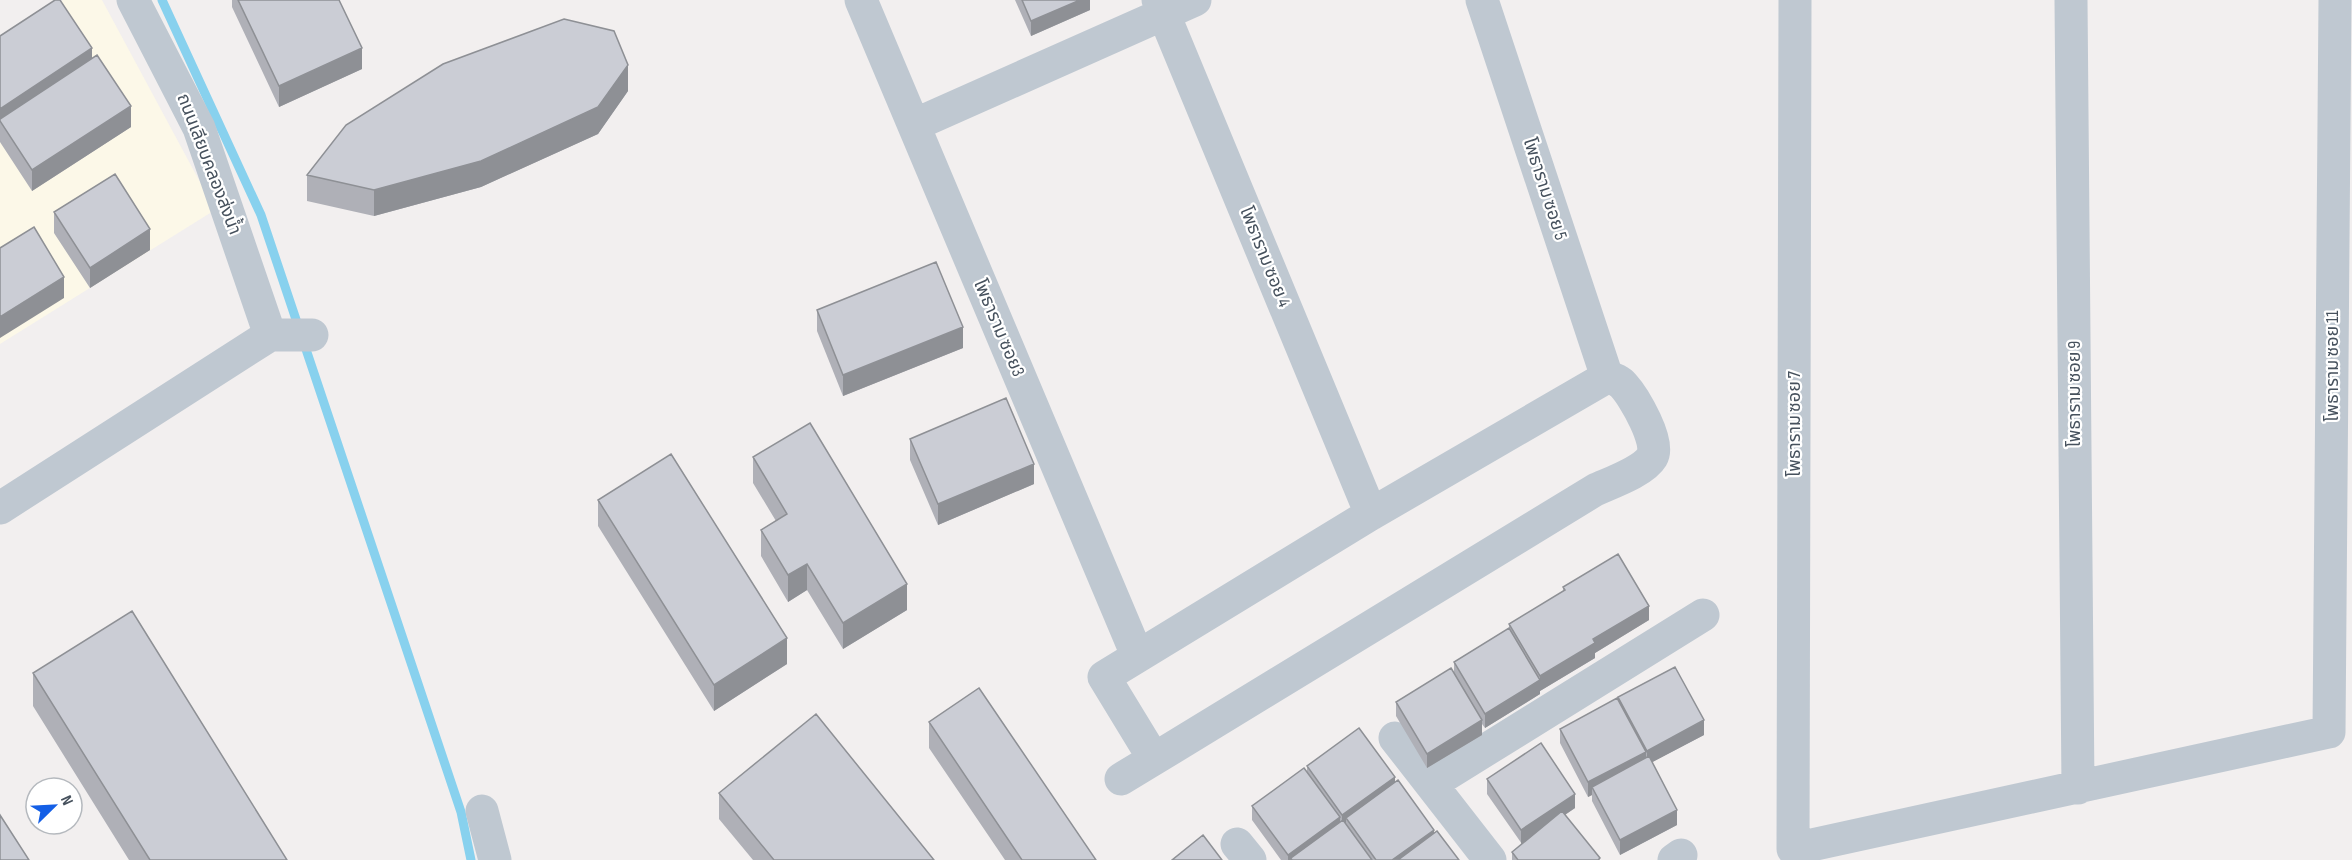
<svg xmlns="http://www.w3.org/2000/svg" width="2352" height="860" font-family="'Sofia Sans Condensed','Noto Sans Thai',sans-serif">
<rect width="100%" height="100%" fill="#f2efef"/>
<!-- commercial -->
<path fill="#fcf8e8" d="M 63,0 L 102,0 L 215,210 L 0,344 L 0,40 Z"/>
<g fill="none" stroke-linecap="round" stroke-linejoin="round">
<!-- stream -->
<path stroke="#88d1ee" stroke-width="9" d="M 162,0 L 261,215 L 461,812 L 471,860"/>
<!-- street -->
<path stroke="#bfc8d1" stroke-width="33" d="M 133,0 L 199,128 L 270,335
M 861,0 L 1137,655
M 1158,0 L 1371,514
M 1482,0 L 1607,377
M 1795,0 L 1793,849 L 2329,732 L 2335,0
M 2071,0 L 2078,788
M 914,125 L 1195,0
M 0,508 L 270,335 L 312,335
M 1395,738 L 1490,860
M 1121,779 L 1154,759 L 1595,490 C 1610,483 1643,472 1652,457 C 1661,443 1634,397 1624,386 C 1619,380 1614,379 1607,377 L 1371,514 L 1104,677 L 1154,759
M 1431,784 L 1703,615
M 482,811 L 495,860
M 1237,844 L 1250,860
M 1674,860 L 1681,855"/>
</g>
<!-- wall -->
<path fill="#afb0b7" d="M 232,0 L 339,0 L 362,69 L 279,107 L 232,7 Z
M 1015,0 L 1090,0 L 1090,10 L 1031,36 Z
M 0,36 L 92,58 L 131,127 L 32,191 L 0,142 Z
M 628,91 L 598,134 L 481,187 L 374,216 L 307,201 L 307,175 Z
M 54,212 L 150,250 L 90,288 L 54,233 Z
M 817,310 L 963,348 L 843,396 L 817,331 Z
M 910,439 L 1034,484 L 938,525 L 910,460 Z
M 753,457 L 907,610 L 843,649 L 807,590 L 788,602 L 761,556 L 761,530 L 776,521 L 753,483 Z
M 598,500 L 787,664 L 714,711 L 598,526 Z
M 1563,587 L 1649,620 L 1595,653 L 1595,658 L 1540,691 L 1540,694 L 1485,728 L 1482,724 L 1482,735 L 1427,768 L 1396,716 L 1396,702 L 1454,673 L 1454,662 L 1509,628 L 1509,624 L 1563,592 Z
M 33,673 L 287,860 L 129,860 L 33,706 Z
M 1618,697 L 1704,735 L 1652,762 L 1677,825 L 1620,855 L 1592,801 L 1592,795 L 1588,797 L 1560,743 L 1560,729 L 1618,701 Z
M 929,722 L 1096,860 L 1005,860 L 929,748 Z
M 1307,766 L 1395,783 L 1434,834 L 1459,860 L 1281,860 L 1252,820 L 1252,806 L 1307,771 Z
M 1487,779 L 1575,808 L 1565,815 L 1600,860 L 1512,860 L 1512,852 L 1522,844 L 1487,794 Z
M 719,793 L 934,860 L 753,860 L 719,819 Z"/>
<!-- shaded-wall -->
<path fill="#8e9095" d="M 1080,0 L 1090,0 L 1090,10 L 1031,36 L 1031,21 Z
M 92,48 L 92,69 L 0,121 L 0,109 Z
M 362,48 L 362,69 L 279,107 L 279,86 Z
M 628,65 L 628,91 L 598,134 L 481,187 L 374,216 L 374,190 Z
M 131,106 L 131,127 L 32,191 L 32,170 Z
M 150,229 L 150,250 L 90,288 L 90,268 Z
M 64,277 L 64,298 L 0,338 L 0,317 Z
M 963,327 L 963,348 L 843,396 L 843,375 Z
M 1034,464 L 1034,484 L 938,525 L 938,504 Z
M 807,564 L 807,590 L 788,602 L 788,575 Z
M 907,584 L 907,610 L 843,649 L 843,623 Z
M 1649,606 L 1649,620 L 1595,653 L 1595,658 L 1540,691 L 1540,676 L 1593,639 Z
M 787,638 L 787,664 L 714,711 L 714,685 Z
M 1540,680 L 1540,694 L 1485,728 L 1485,714 Z
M 1482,720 L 1482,735 L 1427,768 L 1427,754 Z
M 1704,720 L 1704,735 L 1647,765 L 1647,751 Z
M 1646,752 L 1646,767 L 1592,787 L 1592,795 L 1588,797 L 1588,782 Z
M 1395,777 L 1395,791 L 1346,818 L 1346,827 L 1342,830 L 1342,815 Z
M 1575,794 L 1575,808 L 1521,844 L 1521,830 Z
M 1677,810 L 1677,825 L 1620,855 L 1620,840 Z
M 1340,817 L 1340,831 L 1291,858 L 1291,860 L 1288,860 L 1288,855 Z
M 1434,830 L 1434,844 L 1412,860 L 1392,860 Z"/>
<!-- building -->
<path fill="#cbcdd5" stroke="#8e9095" stroke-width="1.5" d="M 55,0 L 60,0 L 92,48 L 0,109 L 0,36 Z
M 238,0 L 339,0 L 362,48 L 279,86 Z
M 1022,0 L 1080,0 L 1031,21 Z
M 564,19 L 614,31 L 628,65 L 598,107 L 481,161 L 374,190 L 307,175 L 346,125 L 443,64 Z
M 97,55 L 131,106 L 32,170 L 0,121 L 0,119 Z
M 115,174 L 150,229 L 90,268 L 54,212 Z
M 34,227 L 64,277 L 0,317 L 0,248 Z
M 936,262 L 963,327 L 843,375 L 817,310 Z
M 1006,398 L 1034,464 L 938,504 L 910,439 Z
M 810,423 L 907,584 L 843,623 L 807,564 L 788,575 L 761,530 L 787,514 L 753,457 Z
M 671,454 L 787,638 L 714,685 L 598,500 Z
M 1618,554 L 1649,606 L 1593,639 L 1595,643 L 1540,676 L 1509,624 L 1565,590 L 1563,587 Z
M 132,611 L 287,860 L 150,860 L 33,673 Z
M 1509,628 L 1540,680 L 1485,714 L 1454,662 Z
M 1675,667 L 1704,720 L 1647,751 L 1618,697 Z
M 1451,668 L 1482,720 L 1427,754 L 1396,702 Z
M 979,688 L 1096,860 L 1022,860 L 929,722 Z
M 1617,698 L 1646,752 L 1588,782 L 1560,729 Z
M 816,714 L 934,860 L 774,860 L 719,793 Z
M 1359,728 L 1395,777 L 1342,815 L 1307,766 Z
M 1541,743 L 1575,794 L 1521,830 L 1487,779 Z
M 1649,756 L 1677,810 L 1620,840 L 1592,787 Z
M 1304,768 L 1340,817 L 1288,855 L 1252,806 Z
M 1398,780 L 1434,830 L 1392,860 L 1376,860 L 1346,818 Z
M 1562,811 L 1600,858 L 1598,860 L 1518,860 L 1512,852 Z
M 0,815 L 29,860 L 0,860 Z
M 1343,820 L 1372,860 L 1292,860 L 1291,858 Z
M 1437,831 L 1459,860 L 1398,860 Z
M 1203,835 L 1222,860 L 1172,860 Z"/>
<g text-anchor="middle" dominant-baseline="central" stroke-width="4.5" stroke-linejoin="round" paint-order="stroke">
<!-- street labels -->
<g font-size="18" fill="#46515d" stroke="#fff">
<text transform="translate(209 164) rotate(69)">ถนนเลียบคลองส่งน้ำ</text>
<text transform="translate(1545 189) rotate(72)">โพธาราม ซอย 5</text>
<text transform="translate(1265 257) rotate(68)">โพธาราม ซอย 4</text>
<text transform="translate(999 328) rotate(67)">โพธาราม ซอย3</text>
<text transform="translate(2332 366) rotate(-90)">โพธาราม ซอย 11</text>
<text transform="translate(2074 394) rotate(-90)">โพธาราม ซอย 9</text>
<text transform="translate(1794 424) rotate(-90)">โพธาราม ซอย 7</text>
</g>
</g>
<!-- north arrow -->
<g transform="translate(54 806) rotate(66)"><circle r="28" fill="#ffffff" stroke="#b5b9be" stroke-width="1.5"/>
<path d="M0-4.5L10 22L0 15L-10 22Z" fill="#145fe6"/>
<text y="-9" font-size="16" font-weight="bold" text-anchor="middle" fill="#46515d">N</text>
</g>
</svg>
